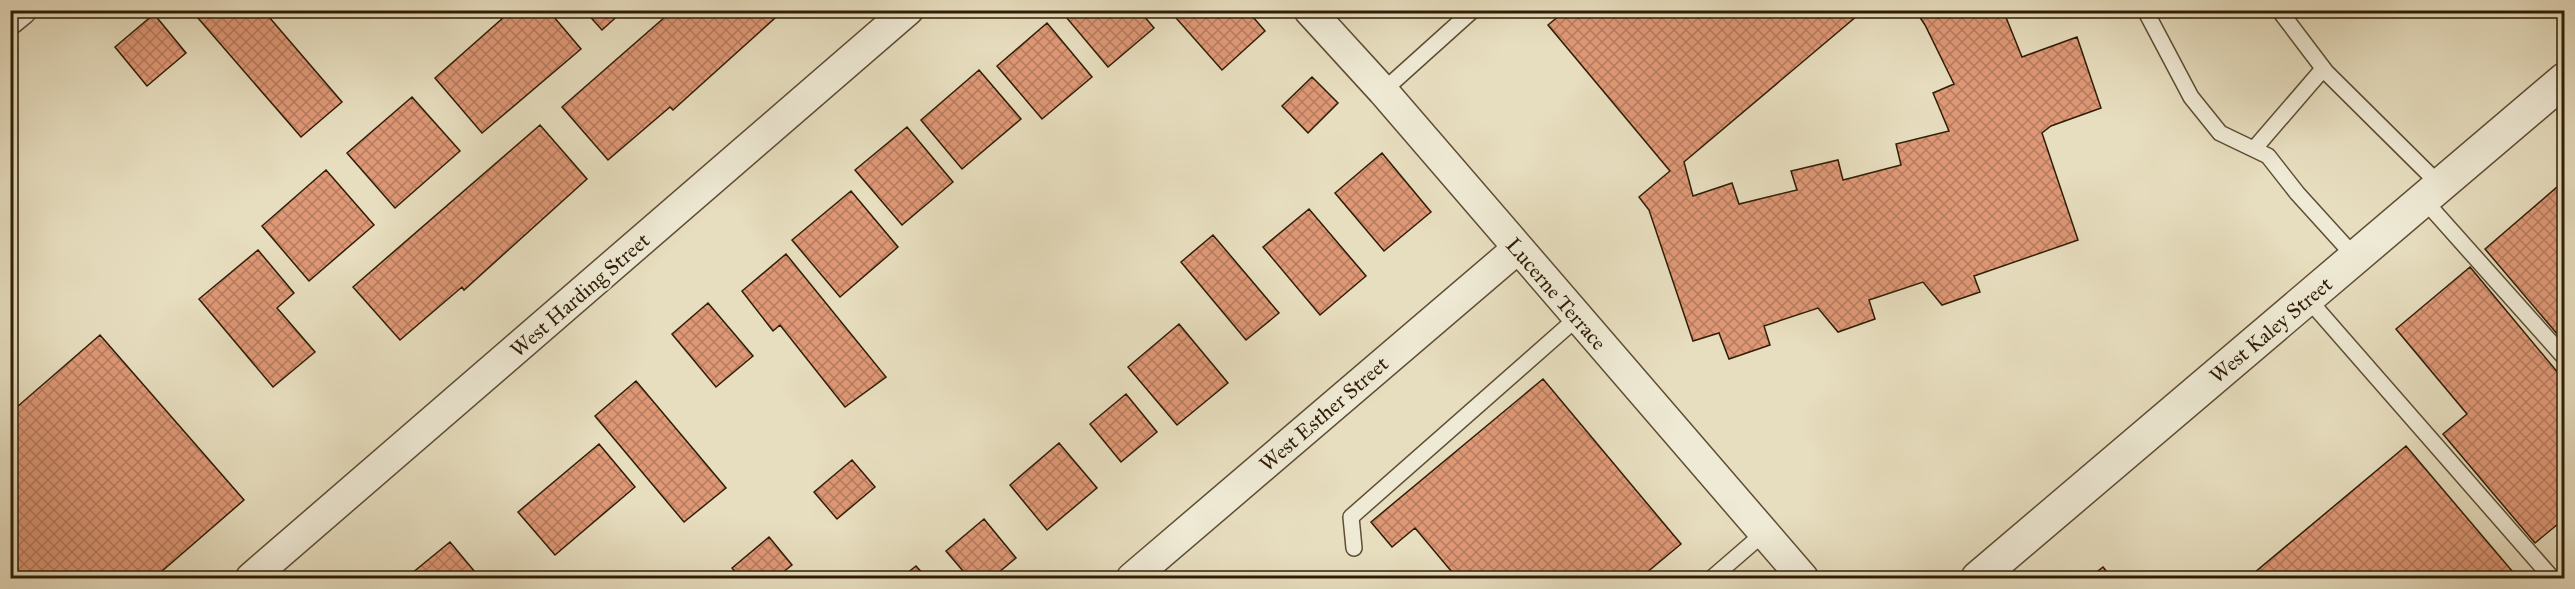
<svg xmlns="http://www.w3.org/2000/svg" width="2575" height="589" font-family="'IM FELL Great Primer',serif">
<defs>
<pattern id="building-cross-hatch" width="8" height="8" patternUnits="userSpaceOnUse" patternTransform="scale(1.5)"><rect width="8" height="8" fill="#df9876"/><path d="M0 0l8 8M0 8l8-8" fill="none" stroke="#b57b5f"/></pattern>
</defs>
<rect width="100%" height="100%" fill="#e7debf"/>
<filter id="stains"><feTurbulence type="fractalNoise" baseFrequency=".00333" numOctaves="4"/><feColorMatrix values="0 0 0 0 .2 0 0 0 0 .09 0 0 0 0 .02 0 0 0 .5 -.17"/></filter>
<radialGradient id="worn" r=".72"><stop offset=".6" stop-color="#630" stop-opacity="0"/><stop offset="1" stop-color="#630" stop-opacity=".3"/></radialGradient>
<!-- building -->
<path fill="url(#building-cross-hatch)" stroke="#2f1d05" stroke-width="1.5" d="M 191,10 L 263,10 L 342,102 L 301,137 Z
M 512,10 L 548,10 L 581,49 L 482,133 L 435,78 Z
M 584,10 L 624,10 L 602,30 Z
M 673,10 L 784,10 L 673,110 L 670,107 L 608,160 L 562,107 Z
M 1139,10 L 1154,28 L 1108,67 L 1061,11 Z
M 1169,10 L 1247,10 L 1265,31 L 1222,70 Z
M 1566,10 L 1864,10 L 1684,162 L 1693,196 L 1732,183 L 1739,204 L 1797,190 L 1791,171 L 1838,160 L 1843,180 L 1901,165 L 1896,144 L 1949,131 L 1933,93 L 1954,84 L 1925,25 L 1915,10 L 2003,10 L 2022,57 L 2077,37 L 2101,108 L 2051,126 L 2042,133 L 2078,240 L 1974,276 L 1980,292 L 1942,305 L 1923,282 L 1869,300 L 1875,319 L 1838,332 L 1818,308 L 1764,326 L 1770,345 L 1729,359 L 1719,333 L 1693,341 L 1649,210 L 1639,197 L 1670,171 L 1548,25 Z
M 154,14 L 186,53 L 147,86 L 115,47 Z
M 1047,23 L 1092,77 L 1042,119 L 997,66 Z
M 979,70 L 1021,119 L 962,169 L 921,120 Z
M 1312,77 L 1338,103 L 1308,133 L 1282,106 Z
M 412,97 L 460,151 L 395,208 L 347,153 Z
M 540,125 L 587,179 L 464,290 L 462,287 L 400,340 L 353,287 Z
M 907,127 L 953,182 L 902,225 L 855,170 Z
M 1382,153 L 1431,212 L 1384,251 L 1335,193 Z
M 326,170 L 374,225 L 309,281 L 262,226 Z
M 2564,181 L 2564,342 L 2485,249 Z
M 851,191 L 898,247 L 840,297 L 792,240 Z
M 1309,209 L 1366,276 L 1320,315 L 1263,247 Z
M 1213,235 L 1279,313 L 1246,340 L 1181,262 Z
M 258,250 L 294,293 L 277,308 L 315,352 L 273,387 L 199,299 Z
M 786,254 L 886,377 L 845,407 L 780,325 L 773,331 L 742,291 Z
M 2470,267 L 2564,380 L 2564,519 L 2535,543 L 2443,434 L 2467,414 L 2396,329 Z
M 708,303 L 753,356 L 716,387 L 672,334 Z
M 1179,324 L 1228,383 L 1177,425 L 1128,367 Z
M 100,335 L 244,500 L 154,578 L 10,578 L 10,413 Z
M 1543,379 L 1681,544 L 1645,574 L 1649,578 L 1457,578 L 1415,528 L 1392,547 L 1371,522 Z
M 636,381 L 726,488 L 684,522 L 595,416 Z
M 1126,394 L 1157,432 L 1121,462 L 1090,424 Z
M 1059,443 L 1097,488 L 1047,530 L 1010,485 Z
M 599,444 L 635,487 L 555,555 L 518,512 Z
M 2406,446 L 2518,578 L 2248,578 Z
M 852,460 L 875,487 L 837,519 L 814,492 Z
M 984,519 L 1016,558 L 992,578 L 969,578 L 946,551 Z
M 769,537 L 792,565 L 776,578 L 741,578 L 732,568 Z
M 450,542 L 480,578 L 406,578 Z
M 916,566 L 927,578 L 901,578 Z
M 2103,567 L 2112,578 L 2089,578 Z"/>
<g fill="none" stroke-linecap="round" stroke-linejoin="round">
<defs>
<path id="service" d="M 2145,10 L 2191,97 L 2220,133 L 2268,156 L 2297,193 L 2356,258
M 2279,10 L 2326,72 L 2441,186
M 1383,91 L 1473,10
M 2254,149 L 2323,69
M 2424,200 L 2564,357
M 2308,299 L 2552,578
M 1354,548 L 1351,517 L 1577,318
M 1712,578 L 1764,533"/>
<path id="minor" d="M 1309,10 L 1383,91 L 1803,578
M 10,19 L 21,10
M 251,578 L 908,10
M 1132,578 L 1517,249"/>
<path id="tertiary" d="M 1978,578 L 2564,80"/>
</defs>
<!-- service casing -->
<use href="#service" stroke="#5d4d34" stroke-width="18"/>
<!-- minor casing -->
<use href="#minor" stroke="#5d4d34" stroke-width="33"/>
<!-- tertiary casing -->
<use href="#tertiary" stroke="#5d4d34" stroke-width="36"/>
<!-- service -->
<use href="#service" stroke="#efead5" stroke-width="15"/>
<!-- minor -->
<use href="#minor" stroke="#efead5" stroke-width="30"/>
<!-- tertiary -->
<use href="#tertiary" stroke="#efead5" stroke-width="33"/>
<defs>
<path id="rail" d="M 2557,10 L 2564,18"/>
</defs>
<!-- rail casing -->
<use href="#rail" stroke="#2f1d05" stroke-width="7"/>
<!-- rail -->
<use href="#rail" stroke="#efead5" stroke-width="4.5" stroke-dasharray="14" stroke-linecap="butt"/>
</g>
<g text-anchor="middle" dominant-baseline="central" stroke-width="5" stroke-linejoin="round" paint-order="stroke">
<!-- street labels -->
<g font-size="21" fill="#2f1d05" stroke="#efead5">
<text transform="translate(1556 294) rotate(49)">Lucerne Terrace</text>
<text transform="translate(580 295) rotate(-41)">West Harding Street</text>
<text transform="translate(2271 330) rotate(-40)">West Kaley Street</text>
<text transform="translate(1324 414) rotate(-41)">West Esther Street</text>
</g>
</g>
<!-- margin -->
<rect width="2575" height="589" fill="none" stroke="#e7debf" stroke-width="36"/>
<rect x="12" y="12" width="2551" height="565" fill="none" stroke="#2f1d05" stroke-width="3"/>
<rect x="18" y="18" width="2539" height="553" fill="none" stroke="#2f1d05" stroke-width="1.5"/>
<rect width="100%" height="100%" filter="url(#stains)"/>
<rect width="100%" height="100%" fill="url(#worn)"/>
</svg>
